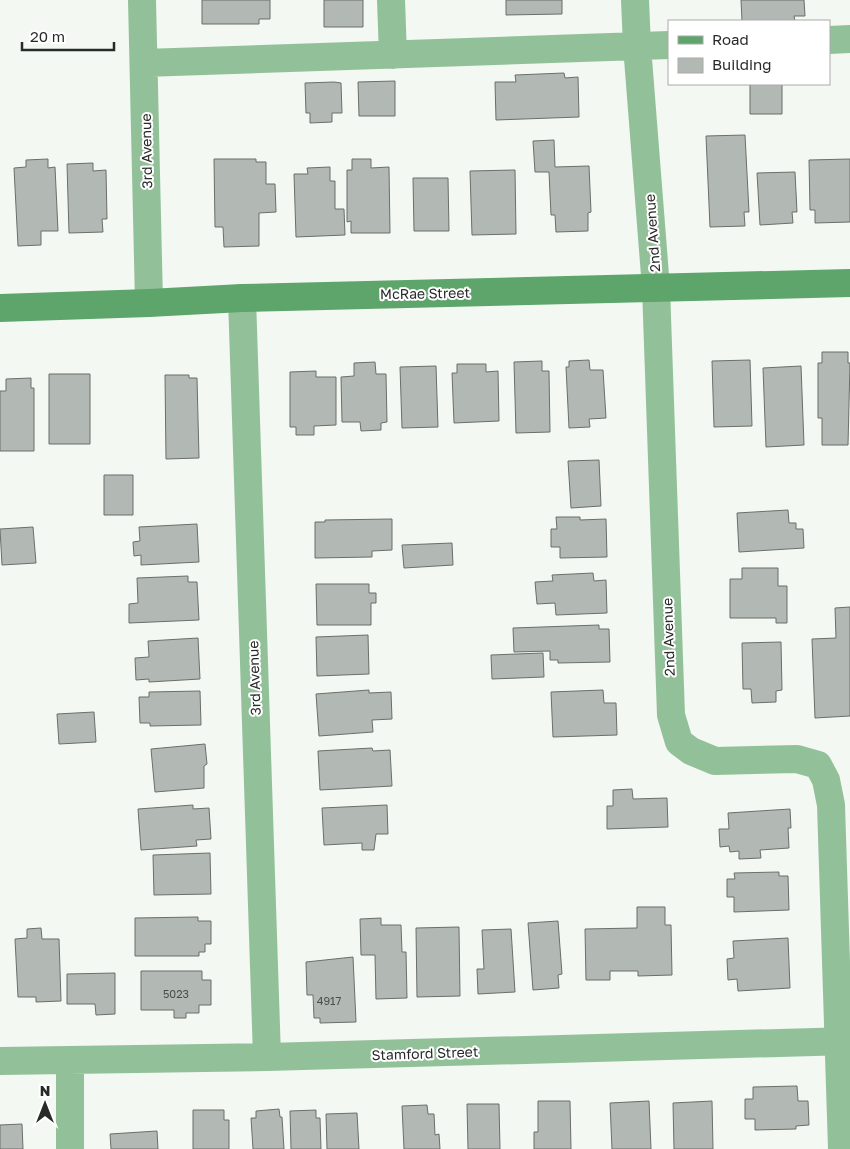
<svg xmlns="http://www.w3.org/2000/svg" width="850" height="1149" font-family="'Golos Text',sans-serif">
<rect width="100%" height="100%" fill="#f3f8f3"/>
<!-- building -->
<path fill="#b2b8b3" stroke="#6b6f6b" d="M 202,0 L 270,0 L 270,19 L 259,19 L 259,24 L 202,24 Z
M 324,0 L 363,0 L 363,27 L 324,27 Z
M 506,0 L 562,0 L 562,14 L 506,15 Z
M 741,0 L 804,0 L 805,16 L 794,16 L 795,21 L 742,21 Z
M 564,73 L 565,78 L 578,77 L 579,117 L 496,120 L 495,82 L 516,82 L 515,75 Z
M 395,81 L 395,116 L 359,116 L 358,82 Z
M 334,82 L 341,83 L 342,113 L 332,113 L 332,122 L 310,123 L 310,113 L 306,113 L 305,83 Z
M 750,84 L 782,84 L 782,114 L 750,114 Z
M 745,135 L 749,212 L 744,212 L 745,226 L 710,227 L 706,136 Z
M 554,140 L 555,167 L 589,166 L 591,212 L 588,213 L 588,231 L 556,232 L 555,215 L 551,215 L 549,172 L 535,172 L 533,141 Z
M 48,159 L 48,168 L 55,167 L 58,231 L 41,231 L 41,245 L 18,246 L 14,168 L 26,167 L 26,160 Z
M 214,159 L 256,159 L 256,162 L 266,162 L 266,184 L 275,184 L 276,212 L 259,213 L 259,246 L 224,247 L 223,227 L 215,227 Z
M 352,159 L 371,159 L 371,168 L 389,167 L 390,233 L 351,233 L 351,221 L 347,222 L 347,170 L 352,170 Z
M 850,159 L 850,222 L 815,223 L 815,210 L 810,210 L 809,160 Z
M 93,163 L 93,171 L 106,170 L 107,219 L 102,219 L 103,232 L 69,233 L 67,164 Z
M 330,167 L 330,181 L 335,181 L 335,209 L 344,209 L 345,235 L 296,237 L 294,174 L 308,174 L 307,168 Z
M 515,170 L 516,234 L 472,235 L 470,171 Z
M 795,172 L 797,212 L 792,212 L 793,223 L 760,225 L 757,173 Z
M 413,178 L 448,178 L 449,231 L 414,231 Z
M 822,352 L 848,352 L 848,363 L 850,363 L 848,445 L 822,445 L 822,418 L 818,418 L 818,363 L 822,363 Z
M 589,360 L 590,370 L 603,370 L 606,418 L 589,419 L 590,427 L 569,428 L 566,367 L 569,367 L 569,361 Z
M 750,360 L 752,426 L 714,427 L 712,361 Z
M 542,361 L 542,371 L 549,371 L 550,432 L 516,433 L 514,362 Z
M 375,362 L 376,374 L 386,374 L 387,422 L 381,423 L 381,430 L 361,431 L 360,422 L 342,422 L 341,377 L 354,376 L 354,363 Z
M 457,364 L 486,364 L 486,372 L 498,371 L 499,421 L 454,423 L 452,373 L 457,373 Z
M 436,366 L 438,427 L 402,428 L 400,367 Z
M 801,366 L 804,445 L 766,447 L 763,368 Z
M 316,371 L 316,377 L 336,377 L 336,425 L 314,426 L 314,435 L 296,435 L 296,427 L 290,427 L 290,372 Z
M 49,374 L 90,374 L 90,444 L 49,444 Z
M 165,375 L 189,375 L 189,378 L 197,378 L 199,458 L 166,459 Z
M 31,378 L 31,388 L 34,388 L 34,451 L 0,451 L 0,391 L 6,391 L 6,379 Z
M 599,460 L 601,506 L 571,508 L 568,461 Z
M 104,475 L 133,475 L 133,515 L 104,515 Z
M 788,510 L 789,523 L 796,523 L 796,529 L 803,529 L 804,548 L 739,552 L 737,513 Z
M 556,517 L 580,517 L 580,520 L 606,519 L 607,557 L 560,558 L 560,547 L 551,547 L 551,529 L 557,529 Z
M 392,519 L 392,550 L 372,551 L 372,557 L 315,558 L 315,522 L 325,522 L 325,520 Z
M 197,524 L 199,562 L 141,565 L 141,555 L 134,556 L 133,542 L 140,541 L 139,527 Z
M 33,527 L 36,563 L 2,565 L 0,529 Z
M 452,543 L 453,565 L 404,568 L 402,545 Z
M 742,568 L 778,568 L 778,586 L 787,586 L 787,623 L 776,623 L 776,618 L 730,618 L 730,579 L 742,579 Z
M 593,573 L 594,581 L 606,580 L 607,613 L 556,615 L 555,603 L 537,604 L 535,582 L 553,581 L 552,575 Z
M 188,576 L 188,582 L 197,582 L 199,620 L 129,623 L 129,604 L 138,603 L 137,578 Z
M 316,584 L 369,584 L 369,593 L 376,593 L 376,603 L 371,603 L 371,625 L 317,625 Z
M 850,607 L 850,716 L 815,718 L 812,639 L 836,638 L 835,608 Z
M 599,625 L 599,629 L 609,629 L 610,662 L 558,663 L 558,660 L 550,660 L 550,651 L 514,652 L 513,628 Z
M 368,635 L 369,674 L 317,676 L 316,637 Z
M 198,638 L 200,679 L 149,682 L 149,679 L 136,680 L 135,658 L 149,657 L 148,641 Z
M 781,642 L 782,690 L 776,691 L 776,702 L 752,703 L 751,689 L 743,689 L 742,643 Z
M 543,653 L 544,677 L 492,679 L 491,655 Z
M 369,690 L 369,693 L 391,692 L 392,719 L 372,720 L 373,732 L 319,736 L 316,694 Z
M 603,690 L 604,703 L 616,703 L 617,735 L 553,737 L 551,692 Z
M 200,691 L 201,725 L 150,726 L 150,723 L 140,723 L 139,697 L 149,697 L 149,692 Z
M 94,712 L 96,742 L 59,744 L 57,714 Z
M 205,744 L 207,764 L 204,766 L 204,788 L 155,792 L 151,749 Z
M 372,748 L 373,751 L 390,750 L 392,786 L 320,790 L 318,751 Z
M 632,789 L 633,799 L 667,798 L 668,827 L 607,829 L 607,806 L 613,806 L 613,790 Z
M 193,805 L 193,809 L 209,808 L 211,839 L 196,840 L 197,846 L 141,850 L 138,809 Z
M 387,805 L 388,834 L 376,834 L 374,850 L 362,850 L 362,843 L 324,845 L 322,808 Z
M 790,809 L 791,828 L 788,828 L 789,848 L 760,850 L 761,858 L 739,859 L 739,851 L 730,852 L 729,846 L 720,847 L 719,829 L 729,829 L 728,813 Z
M 210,853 L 211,894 L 154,895 L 153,855 Z
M 779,872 L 779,876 L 788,876 L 789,910 L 734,912 L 734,897 L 727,897 L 727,879 L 735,879 L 734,873 Z
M 637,907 L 665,907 L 665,925 L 671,925 L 672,975 L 638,976 L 638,971 L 610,971 L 610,980 L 586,980 L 585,929 L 637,928 Z
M 198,917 L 198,921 L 211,921 L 211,944 L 205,944 L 205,952 L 199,952 L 199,956 L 135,956 L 135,918 Z
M 381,918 L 381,925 L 401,925 L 402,952 L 406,952 L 407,998 L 376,999 L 375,955 L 361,955 L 360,919 Z
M 558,921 L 562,974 L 558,975 L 559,988 L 533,990 L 528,923 Z
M 459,927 L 460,996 L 417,997 L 416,928 Z
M 41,928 L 42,939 L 59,939 L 61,1001 L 36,1002 L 36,997 L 18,997 L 15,939 L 27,938 L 27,929 Z
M 511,929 L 515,992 L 478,994 L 477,969 L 484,969 L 482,930 Z
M 788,938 L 790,988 L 738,991 L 737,979 L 728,980 L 727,959 L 734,958 L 733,941 Z
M 353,957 L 356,1022 L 320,1023 L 320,1018 L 314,1018 L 313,995 L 307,995 L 306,962 Z
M 141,971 L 202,971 L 202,980 L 211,980 L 211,1005 L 199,1005 L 199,1013 L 186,1013 L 186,1018 L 174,1018 L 174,1010 L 141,1010 Z
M 115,973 L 115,1014 L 96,1015 L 95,1004 L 67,1004 L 67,974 Z
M 797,1086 L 798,1101 L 808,1101 L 809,1125 L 796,1126 L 796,1129 L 755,1130 L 755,1119 L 745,1119 L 745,1099 L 753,1099 L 753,1087 Z
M 538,1101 L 570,1101 L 571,1149 L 534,1149 L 534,1132 L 538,1132 Z
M 649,1101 L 651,1149 L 612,1149 L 610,1103 Z
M 712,1101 L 713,1149 L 674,1149 L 673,1103 Z
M 467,1104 L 499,1104 L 500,1149 L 468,1149 Z
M 427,1105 L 428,1114 L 434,1114 L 435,1135 L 439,1134 L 440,1149 L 404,1149 L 402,1106 Z
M 279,1109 L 280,1117 L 282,1117 L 284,1149 L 253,1149 L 251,1118 L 256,1118 L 256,1111 Z
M 193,1110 L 224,1110 L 224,1120 L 229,1120 L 229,1149 L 193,1149 Z
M 316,1110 L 316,1118 L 320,1118 L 321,1149 L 291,1149 L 290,1111 Z
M 357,1113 L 359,1149 L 327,1149 L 326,1114 Z
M 22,1124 L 23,1149 L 0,1149 L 0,1125 Z
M 157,1131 L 158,1149 L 111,1149 L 110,1134 Z"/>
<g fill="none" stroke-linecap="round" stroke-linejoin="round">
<!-- street -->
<path stroke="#92c199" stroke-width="28" d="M 142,0 L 149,303
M 391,0 L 393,55
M 635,0 L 637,46 L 656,288 L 671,715 L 679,742 L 691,751 L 715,761 L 797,759 L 818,765 L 826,780 L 831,805 L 842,1149
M 829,40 L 850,39
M 144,63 L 669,45
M 242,298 L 267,1057
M 0,1061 L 267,1057 L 850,1041
M 70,1061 L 70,1149"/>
<!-- secondary -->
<path stroke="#5da56b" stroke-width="28" d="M 0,308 L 149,303 L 242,298 L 850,283"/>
</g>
<g text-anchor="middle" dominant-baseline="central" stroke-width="4" stroke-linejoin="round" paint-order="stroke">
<!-- number labels -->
<g font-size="11" fill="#4a4e4b">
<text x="176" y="993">5023</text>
<text x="329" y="1000">4917</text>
</g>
<!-- street labels -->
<g font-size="14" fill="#282a28" stroke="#fff">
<text transform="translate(146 151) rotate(-91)">3rd Avenue</text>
<text transform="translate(652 233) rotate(-94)">2nd Avenue</text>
<text transform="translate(425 293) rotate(-1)">McRae Street</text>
<text transform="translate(668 637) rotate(-92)">2nd Avenue</text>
<text transform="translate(254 678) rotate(-92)">3rd Avenue</text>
<text transform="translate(425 1053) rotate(-2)">Stamford Street</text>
</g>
</g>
<!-- legend -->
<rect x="668" y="20" width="162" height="65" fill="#ffffff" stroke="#a9aaa9"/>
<rect x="678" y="36" width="25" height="8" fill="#5da56b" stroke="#a9aaa9"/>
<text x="712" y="45" font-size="15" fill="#282a28">Road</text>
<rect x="678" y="58" width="25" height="15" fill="#b2b8b3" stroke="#a9aaa9"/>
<text x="712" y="70" font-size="15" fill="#282a28">Building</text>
<!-- north arrow -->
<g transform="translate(45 1104)" stroke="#ffffff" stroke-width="4" paint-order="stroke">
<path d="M0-4L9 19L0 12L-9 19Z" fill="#282a28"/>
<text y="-8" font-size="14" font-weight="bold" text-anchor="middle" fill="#282a28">N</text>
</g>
<!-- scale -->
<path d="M22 42v8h92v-8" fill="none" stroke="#282a28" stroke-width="2.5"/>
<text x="30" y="42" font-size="15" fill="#282a28" stroke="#ffffff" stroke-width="4" paint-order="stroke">20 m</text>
</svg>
